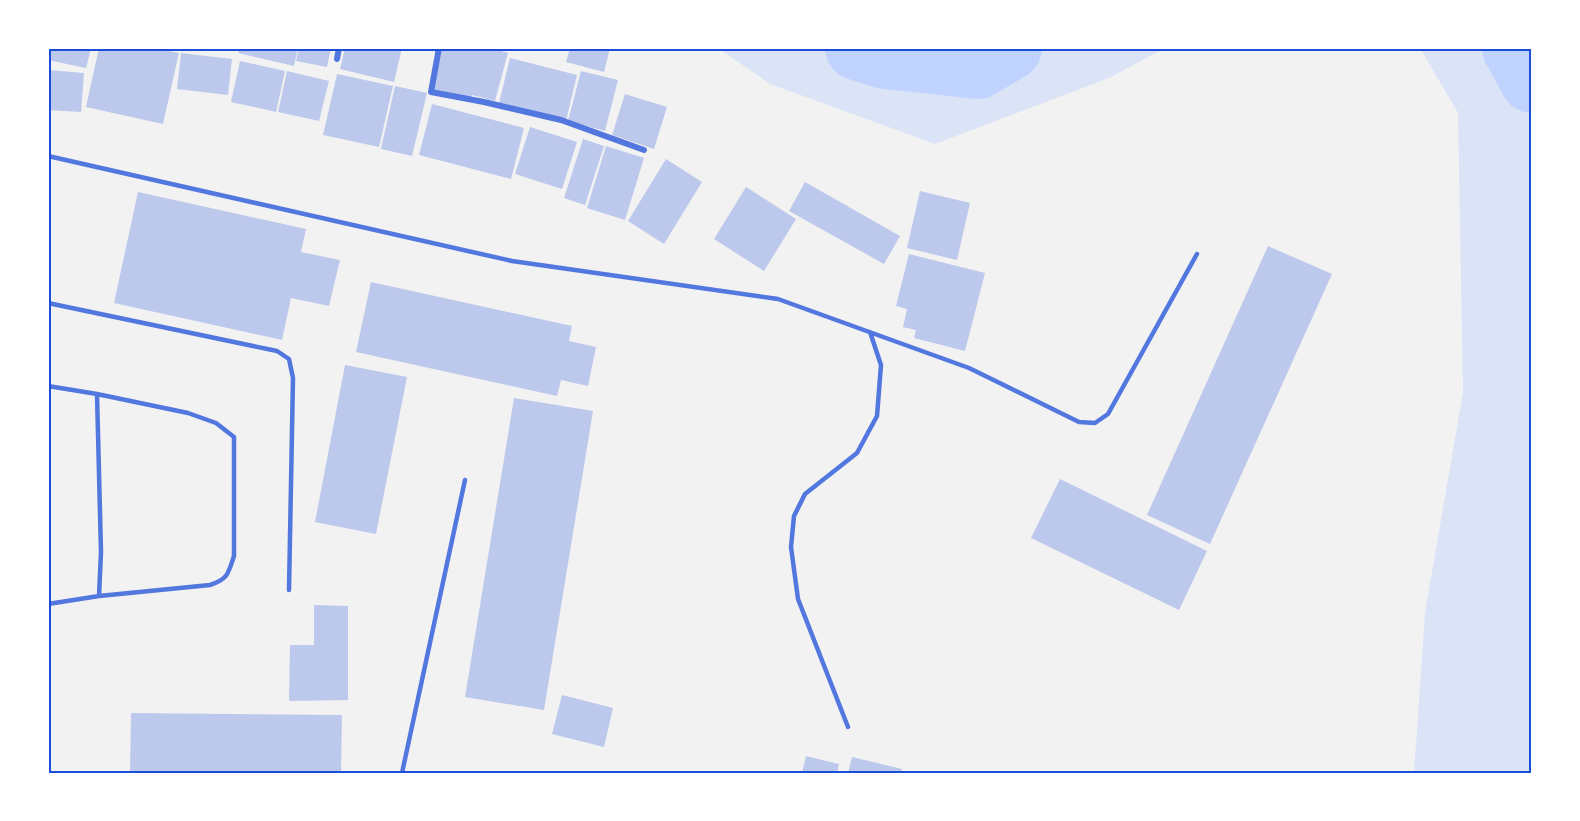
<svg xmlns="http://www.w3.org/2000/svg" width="1580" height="821" font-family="Ubuntu,sans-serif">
<rect width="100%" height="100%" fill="#f2f2f2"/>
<!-- green -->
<path fill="#dbe4f7" d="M 718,48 L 1165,48 L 1109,78 L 935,144 L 770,84 Z
M 1420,48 L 1532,48 L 1532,773 L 1414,773 L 1425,613 L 1463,392 L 1458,113 Z"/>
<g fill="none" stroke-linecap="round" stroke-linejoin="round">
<!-- river -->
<path stroke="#bfd3fe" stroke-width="64" d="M 857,48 L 885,57 L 978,67 L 1010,48
M 1514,48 L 1532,81"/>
</g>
<!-- building -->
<path fill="#bdc9ec" d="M 48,48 L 91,48 L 86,68 L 48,60 Z
M 99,48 L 154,48 L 179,53 L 163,124 L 86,107 Z
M 240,48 L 298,48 L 294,66 L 238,53 Z
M 299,48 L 331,48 L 327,67 L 296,61 Z
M 345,48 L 402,48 L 394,82 L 340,69 Z
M 442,48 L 490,48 L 508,53 L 495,101 L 472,95 L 471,98 L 433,90 Z
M 570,48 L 610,48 L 604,72 L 566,62 Z
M 181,53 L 232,59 L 228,95 L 177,89 Z
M 510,58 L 577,75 L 566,121 L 499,103 Z
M 240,61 L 285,71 L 276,112 L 231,102 Z
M 48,70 L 84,73 L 81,112 L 48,110 Z
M 287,71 L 329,81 L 319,121 L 278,112 Z
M 581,71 L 618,80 L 605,131 L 568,121 Z
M 337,74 L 393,86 L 379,147 L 323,135 Z
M 395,86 L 427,93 L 412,156 L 381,149 Z
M 625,94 L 667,107 L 654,149 L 612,135 Z
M 432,104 L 524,128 L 511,179 L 419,155 Z
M 530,127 L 577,142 L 562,189 L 515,174 Z
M 583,139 L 604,146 L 585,205 L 564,198 Z
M 606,146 L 644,158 L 625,220 L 587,208 Z
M 666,159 L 702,182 L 664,244 L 628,221 Z
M 805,182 L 900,236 L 884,264 L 789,211 Z
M 746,187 L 796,219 L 764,271 L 714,239 Z
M 920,191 L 970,203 L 957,260 L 907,248 Z
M 138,192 L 306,229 L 301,252 L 340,260 L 329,306 L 291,298 L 282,340 L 114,303 Z
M 1268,246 L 1332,274 L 1210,544 L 1147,515 Z
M 909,254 L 985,273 L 965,351 L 914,338 L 916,330 L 903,327 L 907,309 L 896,306 Z
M 371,282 L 572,326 L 569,341 L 596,347 L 588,386 L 561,380 L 557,396 L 356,352 Z
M 345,365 L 407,377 L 376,534 L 315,522 Z
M 514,398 L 593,411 L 544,710 L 465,697 Z
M 1060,479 L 1207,551 L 1179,610 L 1031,538 Z
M 314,605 L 348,606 L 348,700 L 289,701 L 290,645 L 314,645 Z
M 562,695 L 613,708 L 604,747 L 552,734 Z
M 131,713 L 342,715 L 341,773 L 130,773 Z
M 806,756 L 839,764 L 837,773 L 802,773 Z
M 852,757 L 902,769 L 901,773 L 848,773 Z"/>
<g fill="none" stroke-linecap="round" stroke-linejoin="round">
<!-- service -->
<path stroke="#5277de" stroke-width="4.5" d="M 48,156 L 512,261 L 778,299 L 969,368 L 1079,422 L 1095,423 L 1108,414 L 1197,254
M 48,303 L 277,351 L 289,359 L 293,378 L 289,590
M 48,386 L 97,394 L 101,552 L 99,596
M 48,604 L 99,596 L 210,585 C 228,579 228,574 234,556 L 234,437 L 216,423 L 188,413 L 97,394
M 848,727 L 798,599 L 791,547 L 794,516 L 805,494 L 857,453 L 877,416 L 881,365 L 870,332
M 402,773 L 465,480"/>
<!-- minor -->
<path stroke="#5277de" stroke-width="6" d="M 439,48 L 431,92 L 484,102 L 561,120 L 644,150
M 337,59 L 339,48"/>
</g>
<!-- border -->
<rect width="1580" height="821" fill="none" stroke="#ffffff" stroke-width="99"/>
<rect x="50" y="50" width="1480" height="722" fill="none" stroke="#1d4ed8" stroke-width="2"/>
</svg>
